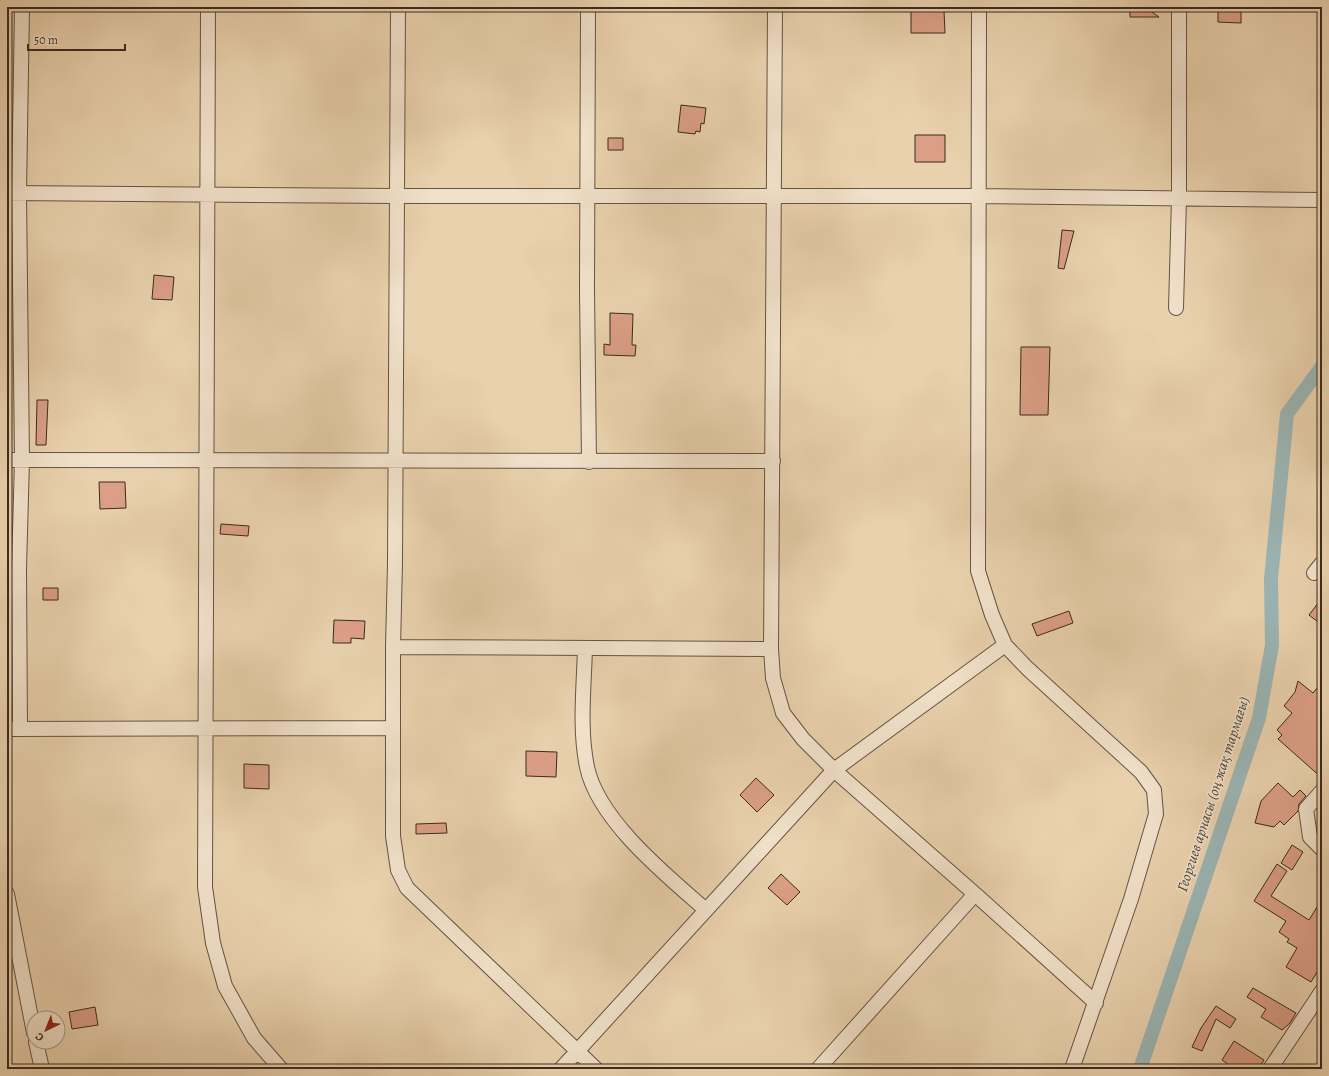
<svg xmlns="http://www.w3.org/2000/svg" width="1329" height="1076" font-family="Alegreya,serif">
<rect width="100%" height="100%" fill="#e9d1ad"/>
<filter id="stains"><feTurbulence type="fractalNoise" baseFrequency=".005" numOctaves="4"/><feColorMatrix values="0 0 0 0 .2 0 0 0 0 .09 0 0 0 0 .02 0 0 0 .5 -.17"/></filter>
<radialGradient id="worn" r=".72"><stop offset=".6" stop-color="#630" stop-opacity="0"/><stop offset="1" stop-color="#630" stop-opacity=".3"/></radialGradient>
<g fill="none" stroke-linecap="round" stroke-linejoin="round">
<!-- canal -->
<path stroke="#9bb5b4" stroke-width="14" d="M 1140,1069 L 1259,718 L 1272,645 L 1271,579 L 1287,414 L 1322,366"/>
</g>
<!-- building -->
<path fill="#db9f86" stroke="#3b2b1f" d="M 1130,7 L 1145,7 L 1159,17 L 1130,17 Z
M 1218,7 L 1241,7 L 1241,23 L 1218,22 Z
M 911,11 L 944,11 L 945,33 L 911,33 Z
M 681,105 L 706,108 L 704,124 L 701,123 L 700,132 L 696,131 L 695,134 L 678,132 Z
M 915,135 L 945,135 L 945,162 L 915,162 Z
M 608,138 L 623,138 L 623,150 L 608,150 Z
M 1062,230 L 1074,231 L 1064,269 L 1058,268 Z
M 154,275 L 174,277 L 172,300 L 152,299 Z
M 610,313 L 633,314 L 632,345 L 636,345 L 635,356 L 604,355 L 604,344 L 610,345 Z
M 1021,347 L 1050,347 L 1048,415 L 1020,415 Z
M 37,400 L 48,400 L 46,445 L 36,445 Z
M 99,482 L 125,482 L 126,508 L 100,509 Z
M 221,524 L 249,526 L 248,536 L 220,534 Z
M 43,588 L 58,588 L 58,600 L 43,600 Z
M 1322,598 L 1322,625 L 1309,615 Z
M 1069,611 L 1073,623 L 1037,636 L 1032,624 Z
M 334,620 L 365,621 L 364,639 L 351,638 L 351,643 L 333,643 Z
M 1298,681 L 1313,693 L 1322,682 L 1322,778 L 1278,739 L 1282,735 L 1277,730 L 1292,713 L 1284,706 L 1295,692 Z
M 526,751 L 557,752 L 556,777 L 526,776 Z
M 244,764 L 269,765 L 269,789 L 244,788 Z
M 756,778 L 774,795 L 757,812 L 740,795 Z
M 1278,783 L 1293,797 L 1300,790 L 1306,796 L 1299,804 L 1298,811 L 1284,825 L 1280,821 L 1274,827 L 1255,823 L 1261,801 Z
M 446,823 L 447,833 L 416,834 L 416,824 Z
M 1292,845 L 1303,852 L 1292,870 L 1281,863 Z
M 1277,864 L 1287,871 L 1271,896 L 1309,920 L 1322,899 L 1322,964 L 1311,982 L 1286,967 L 1297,948 L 1287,942 L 1289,939 L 1279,932 L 1286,921 L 1254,901 Z
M 781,874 L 800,892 L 787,905 L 768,888 Z
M 1253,988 L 1296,1013 L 1290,1023 L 1282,1030 L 1261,1017 L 1266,1009 L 1247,997 Z
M 1216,1006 L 1236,1019 L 1230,1028 L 1216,1019 L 1202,1051 L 1192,1047 L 1201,1028 Z
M 95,1007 L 98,1025 L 72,1029 L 69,1012 Z
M 1234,1041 L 1264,1060 L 1258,1069 L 1235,1069 L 1222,1060 Z"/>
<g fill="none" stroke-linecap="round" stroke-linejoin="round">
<defs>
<path id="minor" d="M 208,7 L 205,887 L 213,943 L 225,986 L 254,1038 L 281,1069
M 398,7 L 395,564 L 393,647 L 393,836 L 398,870 L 407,888 L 596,1069
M 588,7 L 587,290 L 589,462
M 775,7 L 771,649 L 773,678 L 783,713 L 803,739 L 834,770 L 975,894
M 979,7 L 978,571 L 992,615 L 1005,645 L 1027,668 L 1141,772 L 1154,790 L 1156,814 L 1131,899 L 1072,1069
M 7,193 L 397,196 L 979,196 L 1322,200
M 1176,308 L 1179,199 L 1179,7
M 7,460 L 773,461
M 1314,573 L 1322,563
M 393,647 L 771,649
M 585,648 C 584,687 579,728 587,767 C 598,820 666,875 706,910
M 7,729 L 393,728
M 20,729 L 19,569 L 22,460 L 19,193 L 22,7
M 1322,791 L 1306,809 L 1310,837 L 1322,849
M 7,894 L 34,1033
M 36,1042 L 42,1069
M 561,1069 L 834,770 L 1005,645
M 818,1069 L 975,894 L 1096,1003
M 1270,1069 L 1322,991"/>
</defs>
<!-- minor casing -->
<use href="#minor" stroke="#665442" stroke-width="16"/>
<!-- minor -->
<use href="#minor" stroke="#f1e1ca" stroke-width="14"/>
</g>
<g text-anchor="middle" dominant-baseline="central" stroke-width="3" stroke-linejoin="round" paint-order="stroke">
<!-- water labels -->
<g font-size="15" font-style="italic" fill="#4e473d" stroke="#f1e1ca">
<text transform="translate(1213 794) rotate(-72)">Георгиев арнасы (оң жақ тармағы)</text>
</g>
</g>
<!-- margin -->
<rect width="1329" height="1076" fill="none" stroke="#e9d1ad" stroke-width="24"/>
<rect x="8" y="8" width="1313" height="1060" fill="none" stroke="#3b2b1f" stroke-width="2"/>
<rect x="12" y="12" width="1305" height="1052" fill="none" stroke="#3b2b1f"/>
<!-- north arrow -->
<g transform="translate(46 1030) rotate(223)"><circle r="19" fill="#f1e1ca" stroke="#a89886"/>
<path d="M0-3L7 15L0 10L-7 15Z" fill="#8f2418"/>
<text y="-6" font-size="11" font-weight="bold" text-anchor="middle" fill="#3b2b1f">С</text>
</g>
<!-- scale -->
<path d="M28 44v6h97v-6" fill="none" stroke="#3b2b1f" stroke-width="2"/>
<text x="34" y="44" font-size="12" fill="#3b2b1f" stroke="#f1e1ca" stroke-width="3" paint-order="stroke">50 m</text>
<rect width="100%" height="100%" filter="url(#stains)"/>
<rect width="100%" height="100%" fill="url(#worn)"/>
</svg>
